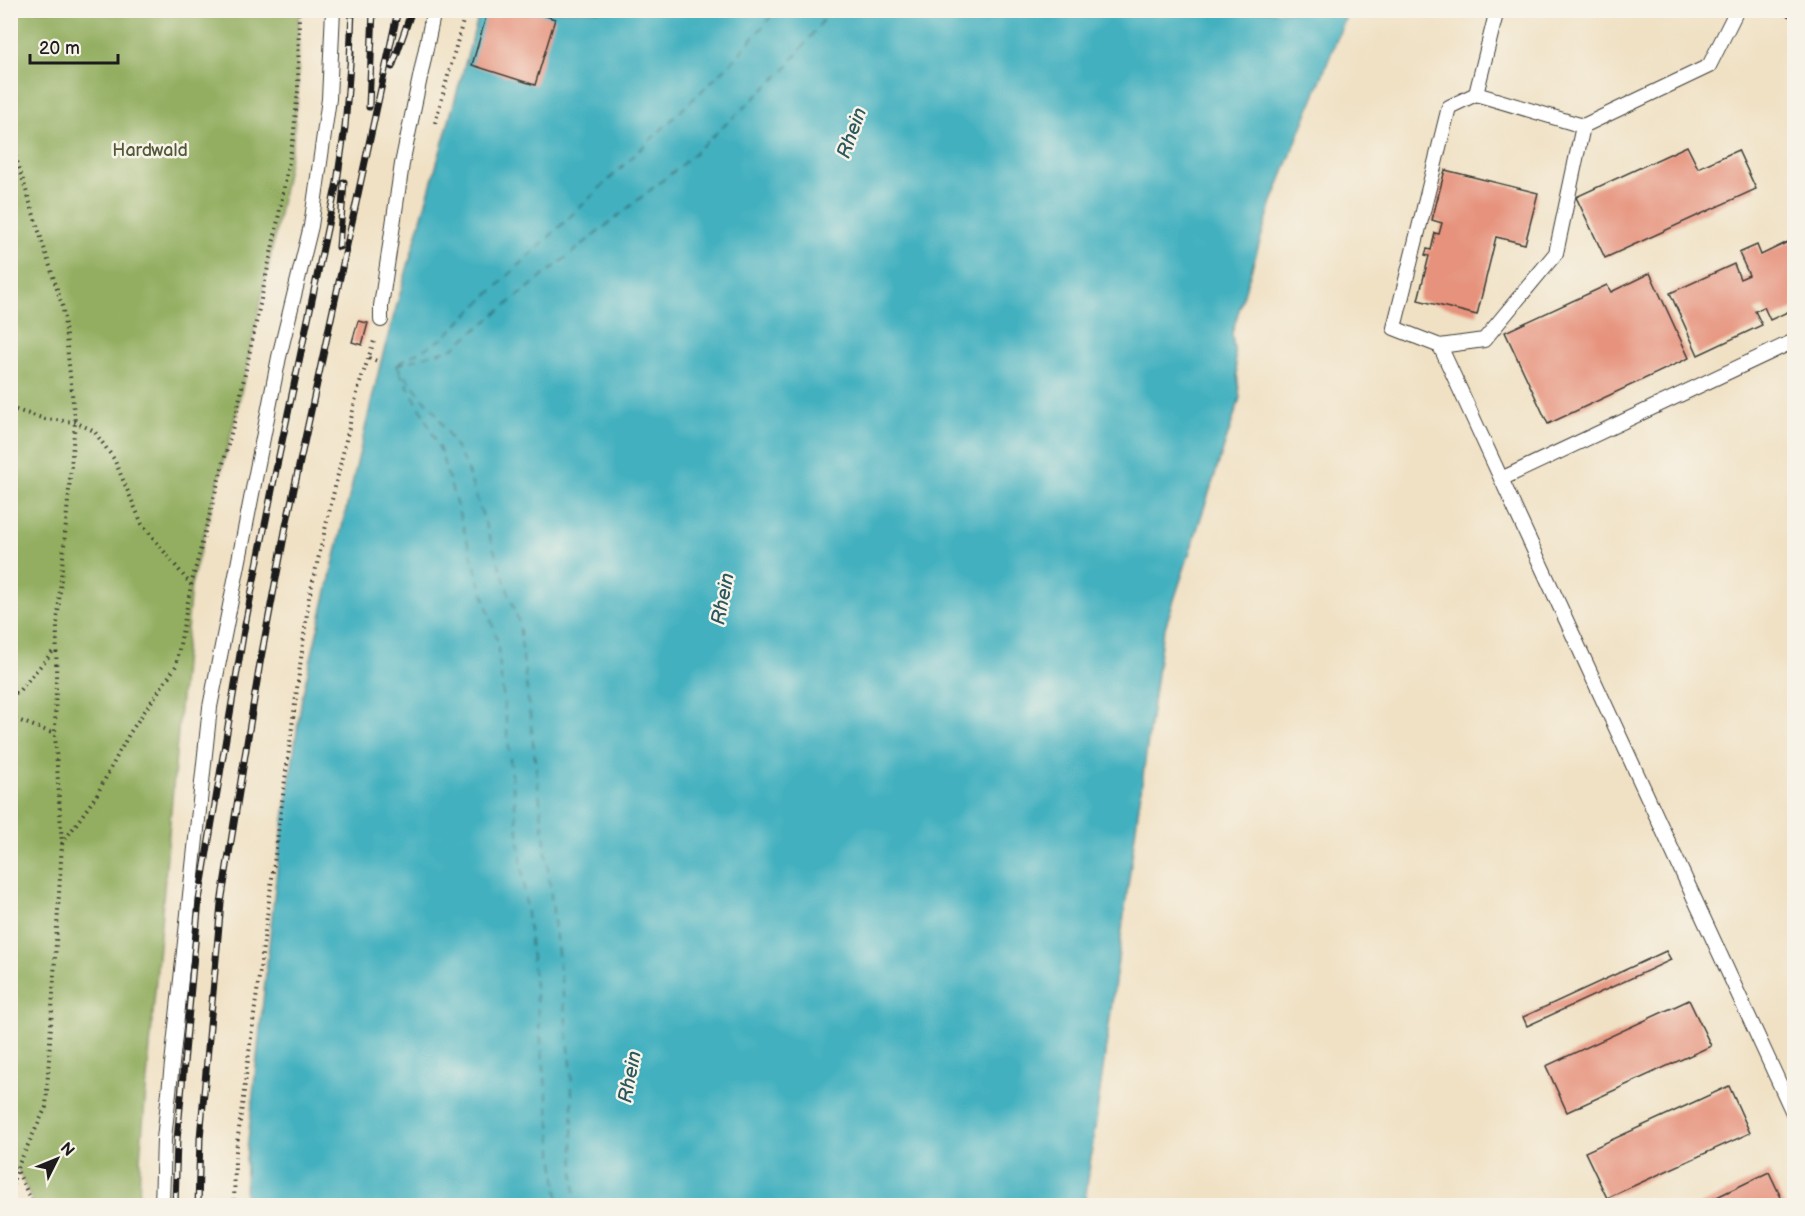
<svg xmlns="http://www.w3.org/2000/svg" width="1805" height="1216" font-family="'Balsamiq Sans',sans-serif">
<rect width="100%" height="100%" fill="#f7f3e8"/>
<filter id="ink" filterUnits="userSpaceOnUse"><feTurbulence type="fractalNoise" baseFrequency=".0167" numOctaves="2"/><feDisplacementMap in="SourceGraphic" scale="12" xChannelSelector="R" yChannelSelector="G"/><feConvolveMatrix kernelMatrix="1 2 1 2 8 2 1 2 1" color-interpolation-filters="sRGB"/></filter>
<filter id="wash" filterUnits="userSpaceOnUse"><feTurbulence type="fractalNoise" baseFrequency=".008" numOctaves="4" result="noise"/><feDisplacementMap in="SourceGraphic" scale="24" xChannelSelector="R" yChannelSelector="G"/><feGaussianBlur stdDeviation="1.35" result="paint"/><feColorMatrix in="noise" values="0 0 0 0 0 0 0 0 0 0 0 0 0 0 0 0 0 1.4 0 .05"/><feComposite in="paint" operator="in"/></filter>
<g filter="url(#wash)">
<rect width="100%" height="100%" fill="#f0e1c4"/>
<!-- forest -->
<path fill="#93ae60" stroke="#58653e" stroke-width="1.5" d="M 11,10 L 299,11 L 298,91 L 293,140 L 276,230 L 237,411 L 191,585 L 140,1159 L 139,1205 L 34,1205 L 17,1168 L 11,1170 Z"/>
<!-- water -->
<path fill="#42b0bf" stroke="#2f666e" stroke-width="1.5" d="M 480,11 L 1348,11 L 1272,202 L 1232,333 L 1240,398 L 1162,637 L 1085,1201 L 1086,1205 L 245,1206 L 246,1160 L 278,860 L 302,697 L 381,361 Z"/>
<g fill="none" stroke-linecap="round" stroke-linejoin="round">
<!-- ferry -->
<path stroke="#2b575d" stroke-width="1.5" stroke-dasharray="8 6" stroke-linecap="butt" d="M 399,363 L 442,339 L 732,62 L 777,10
M 396,365 L 436,413 L 465,464 L 519,623 L 571,1064 L 575,1206
M 397,365 L 453,348 L 679,167 L 784,71 L 831,10
M 399,371 L 423,413 L 440,450 L 497,640 L 559,1206"/>
</g>
<g id="blocks">
<!-- building -->
<path fill="#e6927b" d="M 488,10 L 528,10 L 555,19 L 535,85 L 472,65 Z
M 1774,10 L 1794,10 L 1794,18 L 1774,12 Z
M 1687,146 L 1698,168 L 1738,150 L 1756,189 L 1605,258 L 1576,197 Z
M 1445,170 L 1538,193 L 1525,244 L 1496,237 L 1477,315 L 1418,300 L 1429,256 L 1425,255 L 1427,249 L 1431,250 L 1435,233 L 1439,234 L 1442,223 L 1432,220 Z
M 1794,239 L 1794,309 L 1770,320 L 1764,307 L 1755,311 L 1762,325 L 1698,355 L 1670,293 L 1734,264 L 1740,279 L 1749,275 L 1739,253 L 1757,245 L 1761,255 Z
M 1650,273 L 1689,358 L 1548,424 L 1505,332 L 1607,285 L 1611,292 Z
M 358,321 L 368,323 L 362,345 L 352,342 Z
M 1666,951 L 1671,960 L 1527,1026 L 1523,1017 Z
M 1689,1000 L 1711,1046 L 1567,1112 L 1546,1066 Z
M 1729,1086 L 1750,1133 L 1607,1198 L 1585,1152 Z
M 1769,1172 L 1785,1206 L 1698,1206 Z"/>
</g>
</g>
<g filter="url(#ink)">
<use href="#blocks" fill-opacity="0" stroke="#3c3a35" stroke-width="1.5"/>
<g fill="none" stroke-linecap="round" stroke-linejoin="round">
<defs>
<path id="service" d="M 1497,10 L 1476,94 L 1449,107 L 1394,328 L 1440,346 L 1484,340 L 1556,253 L 1583,126
M 1476,94 L 1583,126 L 1709,66 L 1737,10
M 381,320 L 381,306 L 402,164 L 434,10
M 1440,346 L 1794,1115
M 1501,479 L 1794,341
M 162,1206 L 164,1139 L 210,707 L 279,357 L 311,226 L 329,99 L 333,10"/>
</defs>
<!-- service casing -->
<use href="#service" stroke="#3c3a35" stroke-width="16"/>
<!-- path -->
<path stroke="#3c3a35" stroke-width="4" stroke-dasharray="1.5 4.5" stroke-linecap="butt" d="M 435,123 L 466,10
M 10,139 L 63,308 L 75,422 L 57,624 L 55,734 L 62,844 L 46,1107 L 17,1168 L 10,1194
M 369,358 L 377,361
M 10,408 L 45,419 L 75,422 L 94,431 L 114,459 L 142,524 L 191,585
M 10,696 L 18,692 L 55,649
M 10,717 L 55,734
M 62,844 L 96,796 L 129,734 L 176,666 L 191,585 L 237,411 L 276,230 L 293,140 L 298,91 L 299,10
M 10,1156 L 34,1206
M 234,1206 L 235,1159 L 309,598 L 358,389 L 374,341"/>
<!-- service -->
<use href="#service" stroke="#fff" stroke-width="14"/>
<defs>
<path id="rail" d="M 350,59 L 352,10
M 392,67 L 412,10
M 369,107 L 373,10
M 339,247 L 344,182
M 175,1206 L 177,1140 L 199,900 L 244,630 L 276,470 L 337,182 L 345,127 L 351,52
M 198,1206 L 200,1138 L 221,903 L 260,663 L 286,526 L 398,10"/>
</defs>
<!-- rail casing -->
<use href="#rail" stroke="#1c1c1c" stroke-width="7"/>
<!-- rail -->
<use href="#rail" stroke="#f7f3e8" stroke-width="4.5" stroke-dasharray="14" stroke-linecap="butt"/>
</g>
</g>
<g text-anchor="middle" dominant-baseline="central" stroke-width="5" stroke-linejoin="round" paint-order="stroke">
<!-- park labels -->
<g font-size="18" fill="#535938" stroke="#f7f3e8">
<text x="150" y="150">Hardwald</text>
</g>
<!-- water labels -->
<g font-size="20" font-style="italic" fill="#2b575d" stroke="#f7f3e8">
<text transform="translate(852 133) rotate(-70)">Rhein</text>
<text transform="translate(723 599) rotate(-79)">Rhein</text>
<text transform="translate(630 1077) rotate(-79)">Rhein</text>
</g>
</g>
<!-- margin -->
<rect width="1805" height="1216" fill="none" stroke="#f7f3e8" stroke-width="36"/>
<!-- north arrow -->
<g transform="translate(57 1159) rotate(47)" stroke="#f7f3e8" stroke-width="4.5" paint-order="stroke">
<path d="M0-4.5L10 22L0 15L-10 22Z" fill="#1c1c1c"/>
<text y="-9" font-size="16" font-weight="bold" text-anchor="middle" fill="#1c1c1c">N</text>
</g>
<!-- scale -->
<path d="M30 54v9h88v-9" fill="none" stroke="#1c1c1c" stroke-width="3"/>
<text x="39" y="54" font-size="18" fill="#1c1c1c" stroke="#f7f3e8" stroke-width="4.5" paint-order="stroke">20 m</text>
</svg>
